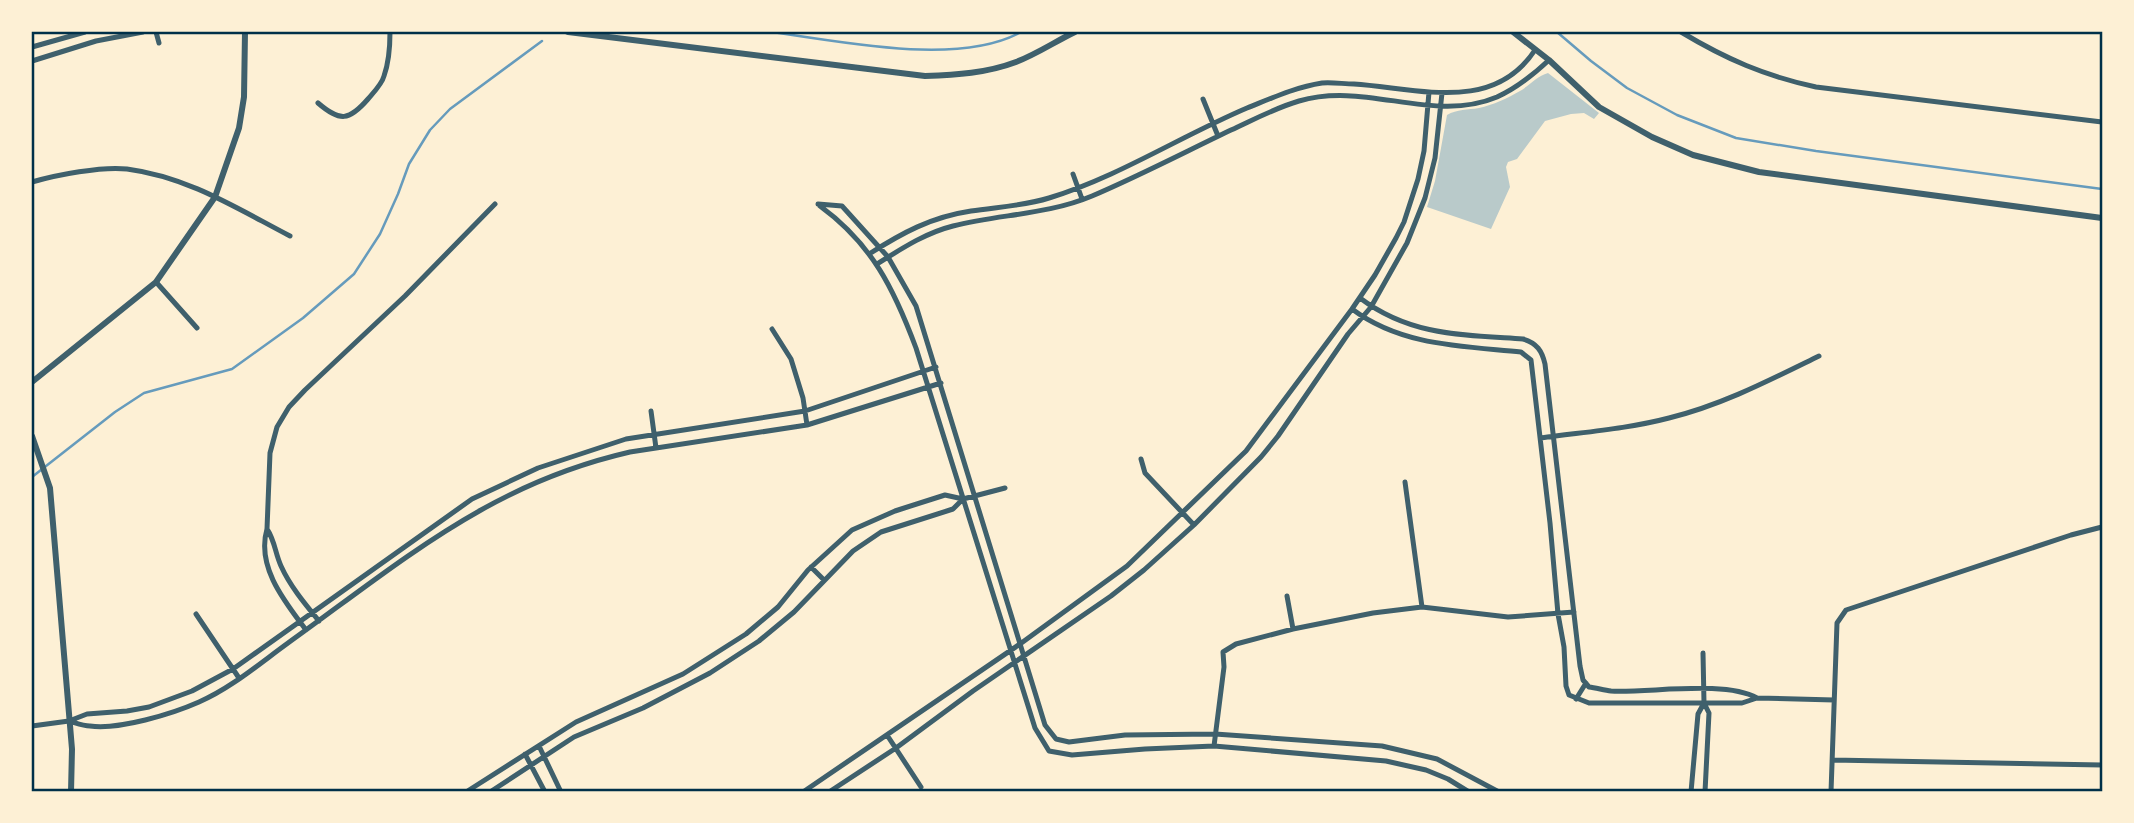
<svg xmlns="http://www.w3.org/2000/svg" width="2134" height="823" font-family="'Work Sans',sans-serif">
<rect width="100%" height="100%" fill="#fdf0d5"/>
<!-- green -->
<path fill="#b9caca" d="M 1548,73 L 1599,113 L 1594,119 L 1584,113 L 1571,114 L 1545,121 L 1517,159 L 1508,162 L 1506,167 L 1510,187 L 1491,229 L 1427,207 L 1435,181 L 1447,115 C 1457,109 1468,110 1479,108 C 1493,105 1508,98 1520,91 C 1530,85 1537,76 1548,73 Z"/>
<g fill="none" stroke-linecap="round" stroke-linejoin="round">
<!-- stream -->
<path stroke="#669bbc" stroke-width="2.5" d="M 771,32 C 841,41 958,67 1021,32
M 1557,32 L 1591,61 L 1627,88 L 1677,115 L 1736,138 L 1816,151 L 2102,189
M 32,477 L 115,412 L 144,393 L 232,369 L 303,318 L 354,274 L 380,234 L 398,194 L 409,164 L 430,130 L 450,109 L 542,41"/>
<!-- minor -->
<path stroke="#3f606c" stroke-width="5" d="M 156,32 L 159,43
M 1681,32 C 1726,59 1765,76 1816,87 L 2102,122
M 32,47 L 85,32
M 32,61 L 96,41 L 143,32
M 1203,99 L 1218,136
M 318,103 C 340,122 349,121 368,99 C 374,92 382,84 384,76 C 389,62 390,46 390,32
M 1073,174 L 1082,199
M 32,182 C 56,175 102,166 127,169 C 188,177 236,208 290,236
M 818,204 L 842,206 L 888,257 L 916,306 L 1045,725 L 1056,739 L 1069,742 L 1125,735 L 1215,734 L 1382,746 L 1437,759 L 1499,792
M 820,206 C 872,244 894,289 916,348 L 1035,728 L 1049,751 L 1072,755 L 1145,749 L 1214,746 L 1386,761 L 1426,770 L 1448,779 L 1469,792
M 869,254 C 902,233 931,217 971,211 C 997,207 1024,206 1049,198 C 1118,177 1181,136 1247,108 C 1272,98 1296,87 1322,83 C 1332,82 1344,84 1354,84 C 1417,88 1493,114 1535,50
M 877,264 C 901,249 925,233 953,226 C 999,214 1047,215 1092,196 C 1139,176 1185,152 1231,130 C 1253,120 1275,108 1299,101 C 1366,81 1433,124 1497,97 C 1517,88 1533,75 1549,60
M 156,282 L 197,328
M 1360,298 C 1410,336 1463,335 1523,339 C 1537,343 1542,351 1545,364 L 1580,666 L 1583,680 L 1589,687 C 1596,688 1604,690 1611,691 C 1650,693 1725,680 1757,698
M 1352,309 C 1401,346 1462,346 1521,352 L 1531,360 L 1550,523 L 1558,614 L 1564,647 L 1566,686 L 1569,695 L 1589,703 L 1742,703 L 1757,698 L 1834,700
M 772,329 L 791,359 L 803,398 L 807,425
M 651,411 L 656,448
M 1541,438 C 1584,432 1627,429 1669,418 C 1722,405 1770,380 1819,356
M 1141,459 L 1145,473 L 1194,525
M 1405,482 L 1422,607
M 267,529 C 275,541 275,553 281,566 C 290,586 305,604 319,621
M 811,567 L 824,580
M 1287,596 L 1293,629
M 196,614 L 239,678
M 306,630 C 285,602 256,567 267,529 L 270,453 L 277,427 L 289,407 L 305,390 L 405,296 L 495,204
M 1703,653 L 1704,703 L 1709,713 L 1705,792
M 1576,699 L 1586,683
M 69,721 C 76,723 83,726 90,726 C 119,730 172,714 199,702 C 231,688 259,664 288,643 C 351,598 413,548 481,510 C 527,484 578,464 630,452 L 807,425 L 941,383
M 32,726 L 69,721 L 87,714 L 127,711 L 149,707 L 192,691 L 233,669 L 472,499 L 538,468 L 626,439 L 805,411 L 936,367
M 887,735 L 921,787
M 539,746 L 561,792
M 1214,746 L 1224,667 L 1223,652 L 1236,644 L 1293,629 L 1373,613 L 1422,607 L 1508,617 L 1574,612
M 525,754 L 545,792
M 1832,760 L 2102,765
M 466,792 L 576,722 L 683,674 L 746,634 L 778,607 L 808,570 L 852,530 L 895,511 L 945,495 L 963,499 L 1005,488
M 490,792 L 574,737 L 643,708 L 710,673 L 759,641 L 794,612 L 853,551 L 881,532 L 953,509 L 963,499
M 803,792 L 1020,644 L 1127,566 L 1246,451 L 1352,309 L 1375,275 L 1396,238 L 1404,222 L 1418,179 L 1424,151 L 1429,92
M 829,792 L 896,748 L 973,691 L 1111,596 L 1144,570 L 1194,525 L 1261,457 L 1278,436 L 1348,334 L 1371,307 L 1407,243 L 1425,198 L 1435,158 L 1442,93
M 1691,792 L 1698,714 L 1704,703
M 1831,792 L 1837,623 L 1846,610 L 2071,535 L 2102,527"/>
<!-- tertiary -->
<path stroke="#3f606c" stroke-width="6" d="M 568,32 L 925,76 C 956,75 987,73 1016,62 C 1037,54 1056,41 1075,32
M 1513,32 L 1549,60 L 1599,107 L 1652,137 L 1693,155 L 1759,172 L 2102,218
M 32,382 L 156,282 L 215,197 L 239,128 L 244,97 L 245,32
M 32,436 L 50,488 L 72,749 L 71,792"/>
</g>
<!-- border -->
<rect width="2134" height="823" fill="none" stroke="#fdf0d5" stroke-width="66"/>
<rect x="33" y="33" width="2068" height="757" fill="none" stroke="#003049" stroke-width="2.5"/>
</svg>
